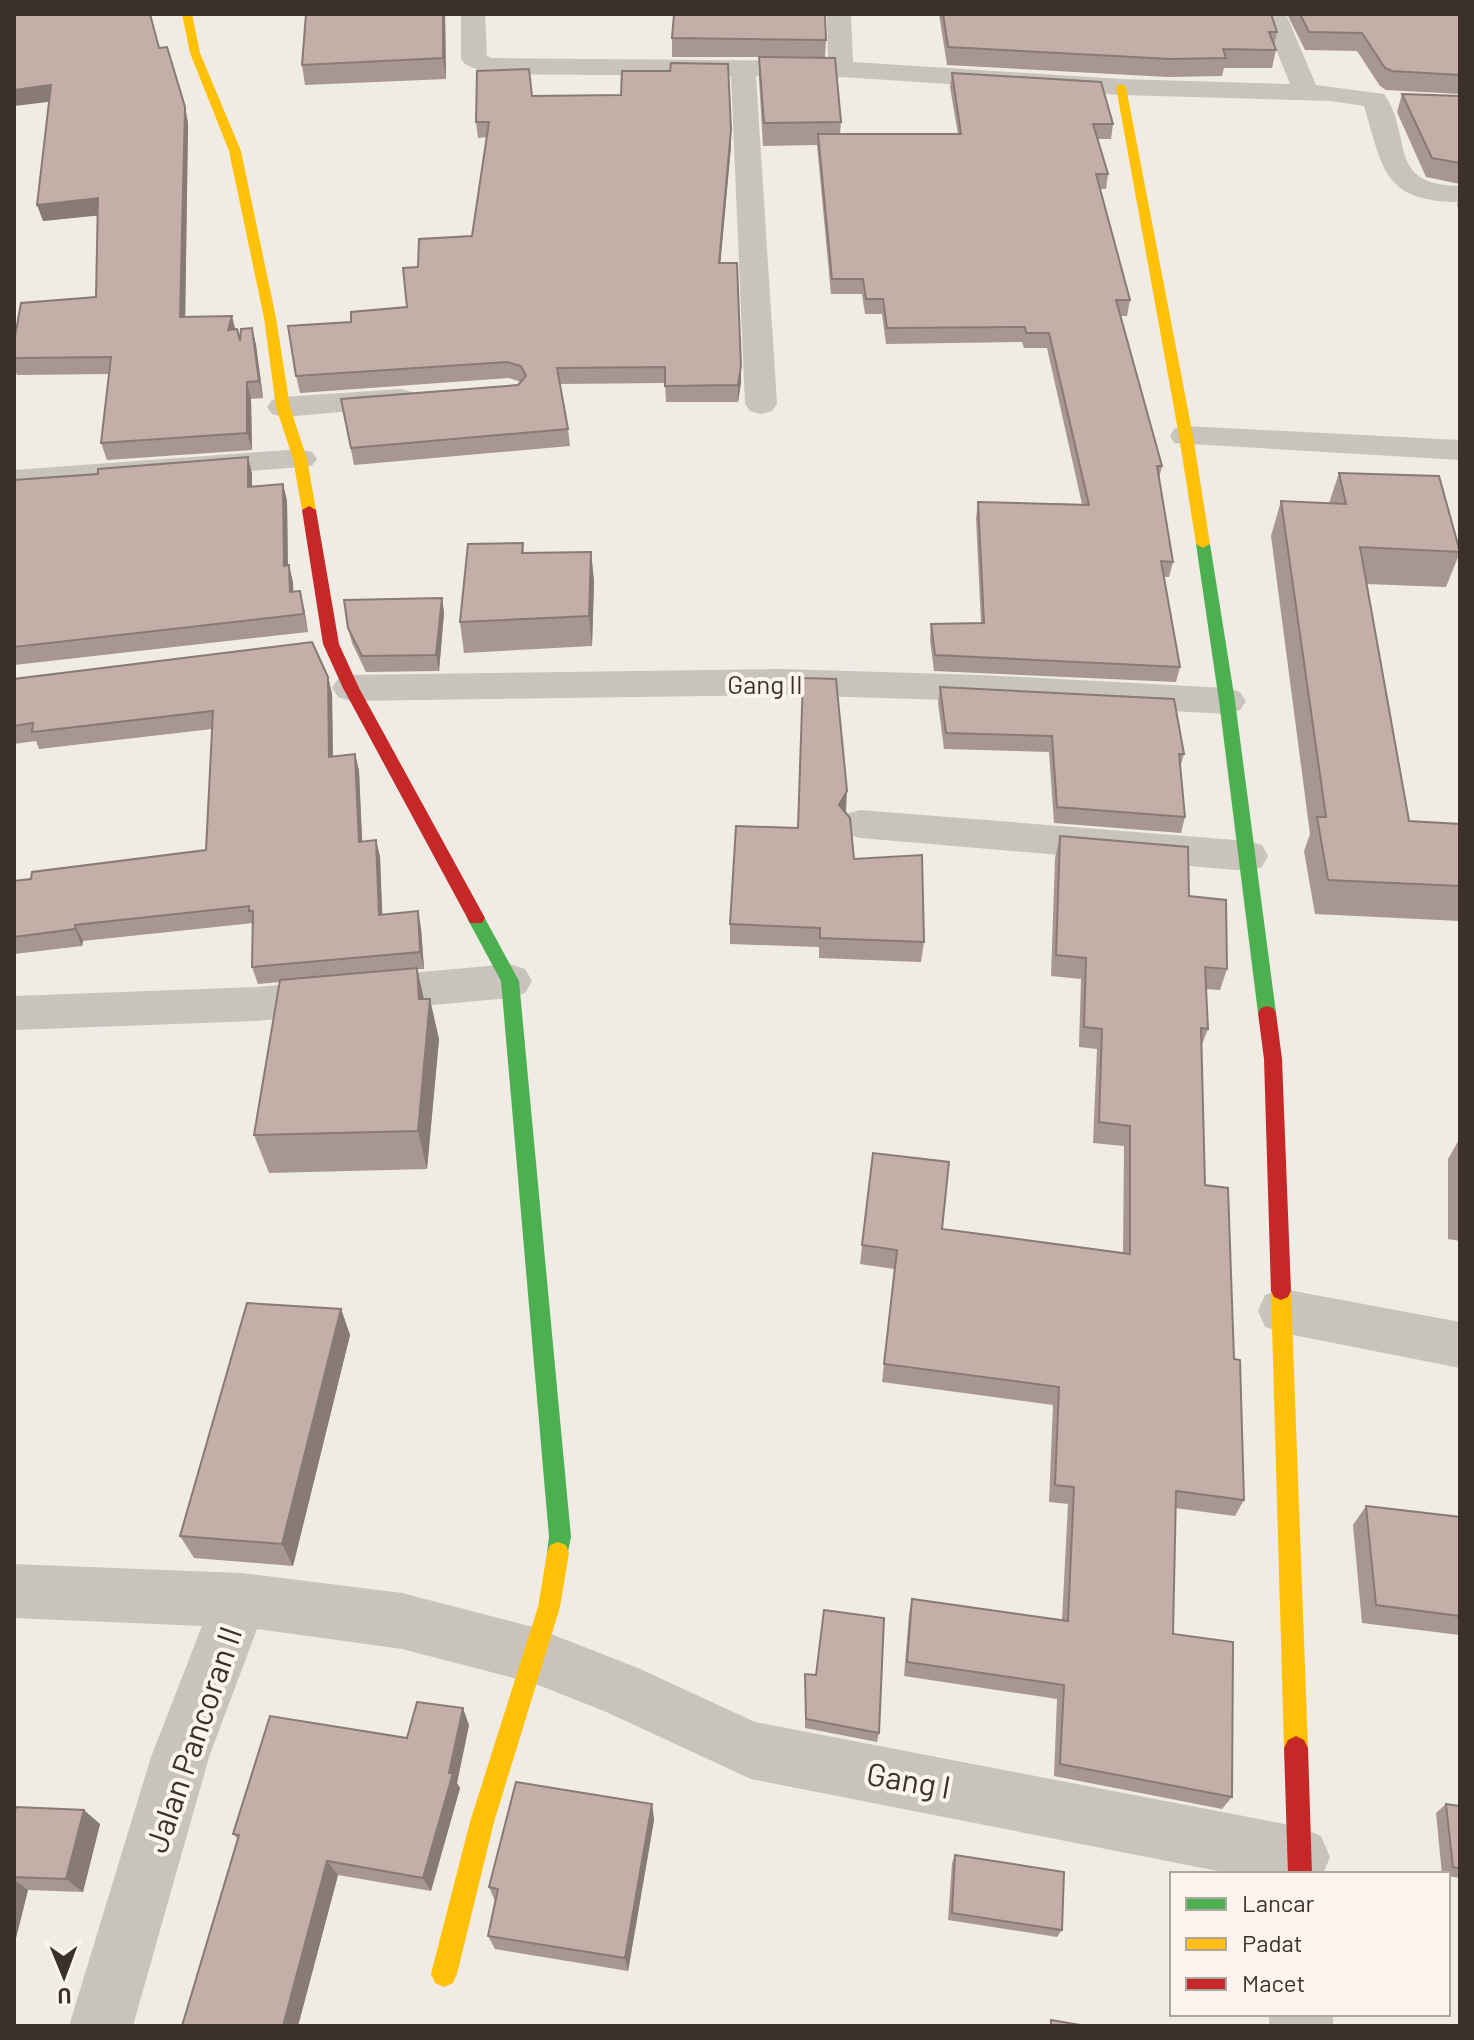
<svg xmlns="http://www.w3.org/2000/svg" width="1474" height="2040" font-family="Barlow,sans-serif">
<rect width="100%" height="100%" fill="#f0ebe5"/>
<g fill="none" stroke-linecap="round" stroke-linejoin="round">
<!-- street -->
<path fill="#c9c3be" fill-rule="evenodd" d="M 461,14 L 485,14 L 487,56 L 492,58 L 828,61 L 827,14 L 851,14 L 853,62 L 1121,79 L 1290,84 L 1262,14 L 1286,14 L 1316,85 L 1384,94 C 1414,137 1385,185 1460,186 L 1460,202 C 1383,202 1383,169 1364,106 L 1331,101 L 1121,95 L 841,77 L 756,76 L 777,404 L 772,411 L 761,414 L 750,411 L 745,404 L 731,76 L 487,74 L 465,64 L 461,59 Z
M 401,389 L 412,392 L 417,399 L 412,406 L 283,417 L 272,414 L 267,407 L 272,400 L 283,397 Z
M 1186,426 L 1460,440 L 1460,460 L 1174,443 L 1170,436 L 1174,429 Z
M 300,449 L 312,452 L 317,459 L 312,466 L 14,490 L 14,470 Z
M 782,669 L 981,675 L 1227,688 L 1240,692 L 1246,701 L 1240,710 L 1227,714 L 981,701 L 782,695 L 351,701 L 338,697 L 332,688 L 338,679 L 351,675 Z
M 860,810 L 1248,841 L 1262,845 L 1268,856 L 1262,867 L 1248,871 L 860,838 L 846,834 L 840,824 L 846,814 Z
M 510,964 L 525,969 L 532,981 L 525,993 L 510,998 L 256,1021 L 14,1030 L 14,996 L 256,987 Z
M 1283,1289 L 1460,1322 L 1460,1368 L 1283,1333 L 1265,1327 L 1258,1311 L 1265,1295 Z
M 14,1564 L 241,1573 L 402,1593 L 533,1627 L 638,1668 L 755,1722 L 1300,1827 L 1321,1836 L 1330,1857 L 1323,1874 L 1233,1874 L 751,1779 L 604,1711 L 533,1683 L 402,1649 L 257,1629 L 209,1757 L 133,2026 L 69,2026 L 151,1757 L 202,1626 L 14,1618 Z
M 1269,2014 L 1333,2014 L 1333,2026 L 1269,2026 Z"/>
<!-- fast -->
<path fill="#4caf50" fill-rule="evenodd" d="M 1203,540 L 1210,544 L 1235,701 L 1276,1013 L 1273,1018 L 1261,1018 L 1258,1013 L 1219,701 L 1196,544 Z
M 476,912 L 482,913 L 519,981 L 571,1537 L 566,1561 L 558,1564 L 550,1561 L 547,1553 L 549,1537 L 501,981 L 467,918 Z"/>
<!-- slow -->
<path fill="#ffc107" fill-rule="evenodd" d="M 182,14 L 192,14 L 200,53 L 241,151 L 276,318 L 290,407 L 307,459 L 316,510 L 314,513 L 309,514 L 302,510 L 293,459 L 276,407 L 264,318 L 229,151 L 190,53 Z
M 1121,84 L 1126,87 L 1193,436 L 1210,544 L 1203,548 L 1196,544 L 1179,436 L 1116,87 Z
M 1281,1282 L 1288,1285 L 1291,1291 L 1308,1748 L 1304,1756 L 1296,1760 L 1288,1756 L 1284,1748 L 1271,1291 L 1274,1285 Z
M 558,1542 L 566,1545 L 569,1553 L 560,1607 L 494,1822 L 457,1974 L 453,1983 L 444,1987 L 435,1983 L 431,1974 L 470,1822 L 538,1607 L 547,1553 L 550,1545 Z"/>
<!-- jam -->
<path fill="#c62828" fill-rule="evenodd" d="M 309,506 L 316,510 L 339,644 L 359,688 L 485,918 L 482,923 L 470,923 L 343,688 L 323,644 L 302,510 Z
M 1267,1006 L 1273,1008 L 1276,1013 L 1282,1059 L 1291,1291 L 1288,1297 L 1281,1300 L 1274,1297 L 1271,1291 L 1264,1059 L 1258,1013 L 1261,1008 Z
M 1296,1736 L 1304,1740 L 1308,1748 L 1312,1874 L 1288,1874 L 1284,1748 L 1288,1740 Z"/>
</g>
<!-- wall -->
<path fill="#a89690" d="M 306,14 L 445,14 L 446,79 L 305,85 L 302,65 Z
M 939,14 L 1271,14 L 1277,32 L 1274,46 L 1276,50 L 1272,68 L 1224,68 L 1222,76 L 1167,77 L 947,65 Z
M 1287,14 L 1460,14 L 1460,94 L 1386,90 L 1380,86 L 1357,51 L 1305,50 Z
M 672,38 L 826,40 L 825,57 L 841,122 L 840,134 L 958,134 L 950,87 L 952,73 L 1113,124 L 1111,139 L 1098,139 L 1108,174 L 1106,189 L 1100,189 L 1130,300 L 1127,316 L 1120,316 L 1162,466 L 1159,479 L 1173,562 L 1169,577 L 1164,577 L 1180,667 L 1176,682 L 934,671 L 930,640 L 931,624 L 981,623 L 976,518 L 978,502 L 1082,504 L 1047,348 L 1024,348 L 1022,342 L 886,344 L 882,314 L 865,314 L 862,294 L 831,294 L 817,145 L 763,146 L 759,79 L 759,57 L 672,57 Z
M 159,48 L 185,107 L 188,123 L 185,316 L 235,329 L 240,341 L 252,328 L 256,345 L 263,398 L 251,399 L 252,450 L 107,460 L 101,443 L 109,374 L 17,375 L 14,367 L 14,342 L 96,297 L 98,215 L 43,221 Z
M 1402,94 L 1460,96 L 1460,184 L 1426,177 L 1397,112 Z
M 532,96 L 731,130 L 731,146 L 720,263 L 741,382 L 738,402 L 666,402 L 665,383 L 560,384 L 568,429 L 570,446 L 354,465 L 341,399 L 518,385 L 521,382 L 509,378 L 300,393 L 296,376 L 351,322 L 407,307 L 418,267 L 472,236 L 487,137 L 478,138 L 476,122 Z
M 1460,194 L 1460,212 L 1457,205 Z
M 248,457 L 252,474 L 252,486 L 283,484 L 287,501 L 288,566 L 289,565 L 293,583 L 293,591 L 304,608 L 308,632 L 14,665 L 14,480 L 98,474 Z
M 1339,473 L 1460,552 L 1446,587 L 1366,584 L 1409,821 L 1460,824 L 1460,921 L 1315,914 L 1304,851 L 1310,834 L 1271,536 L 1281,501 L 1329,503 Z
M 523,543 L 524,553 L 591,552 L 594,582 L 592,646 L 464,653 L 460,622 Z
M 442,598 L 444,613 L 439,671 L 366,672 L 352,643 L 348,628 Z
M 328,677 L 332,694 L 333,756 L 355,754 L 359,771 L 362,842 L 376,840 L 380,857 L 382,915 L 421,928 L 424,969 L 417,969 L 424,999 L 439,1039 L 427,1169 L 269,1173 L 254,1135 L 280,982 L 258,984 L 252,967 L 253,923 L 83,941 L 82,946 L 14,954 L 14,881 L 206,850 L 212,729 L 39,749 L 36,741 L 14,744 L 14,679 Z
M 940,687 L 1184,754 L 1180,768 L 1185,817 L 1181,833 L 1054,823 L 1049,752 L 944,749 L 938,703 Z
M 846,811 L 854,859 L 924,942 L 921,962 L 819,958 L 819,947 L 730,944 L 730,924 L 798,828 Z
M 1060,836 L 1189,896 L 1227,969 L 1220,990 L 1206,989 L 1208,1029 L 1201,1047 L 1205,1185 L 1234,1359 L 1244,1500 L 1235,1516 L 1175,1508 L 1173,1634 L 1232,1797 L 1222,1809 L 1054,1776 L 1057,1699 L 904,1676 L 909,1614 L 912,1599 L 1062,1620 L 1068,1504 L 1049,1502 L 1053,1405 L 882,1382 L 894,1269 L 860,1264 L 873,1153 L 942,1229 L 1123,1253 L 1124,1146 L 1093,1143 L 1097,1049 L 1079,1047 L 1081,979 L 1051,976 L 1055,858 Z
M 1460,1138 L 1460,1241 L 1448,1239 L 1448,1159 Z
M 341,1309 L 350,1335 L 293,1566 L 194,1558 L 180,1536 Z
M 1366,1506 L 1460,1517 L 1460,1635 L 1362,1623 L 1353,1525 Z
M 805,1674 L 879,1733 L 877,1742 L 805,1728 Z
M 469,1725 L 457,1783 L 460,1788 L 431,1891 L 338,1875 L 298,2026 L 182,2026 L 238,1839 L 233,1834 L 407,1738 Z
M 652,1804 L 654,1820 L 628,1971 L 495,1949 L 488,1936 L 495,1901 L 489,1887 Z
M 1446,1804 L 1460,1806 L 1460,1878 L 1448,1876 L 1448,1874 L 1442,1874 L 1436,1813 Z
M 14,1815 L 100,1824 L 83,1892 L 28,1890 L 14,1946 Z
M 955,1855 L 1062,1930 L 1057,1937 L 948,1920 L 952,1863 Z"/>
<!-- shaded-wall -->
<path fill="#887a75" d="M 443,14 L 445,14 L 446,79 L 443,58 Z
M 51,85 L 56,101 L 14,106 L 14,90 Z
M 185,107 L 188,123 L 185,333 L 180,317 Z
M 731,130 L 731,146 L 719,279 L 719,263 Z
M 98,198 L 103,215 L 43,221 L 37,205 Z
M 232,316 L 236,332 L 228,330 Z
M 252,328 L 256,345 L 263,398 L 259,381 Z
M 741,366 L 741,382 L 738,402 L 738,385 Z
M 247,382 L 251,399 L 252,450 L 247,433 Z
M 248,457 L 252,474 L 252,504 L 248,487 Z
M 283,484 L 287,501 L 288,583 L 284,566 Z
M 591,552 L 594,582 L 592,646 L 589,616 Z
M 289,565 L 293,583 L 294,609 L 290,592 Z
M 300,591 L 304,608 L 308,632 L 304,614 Z
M 442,598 L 444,613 L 439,671 L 436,655 Z
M 328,677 L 332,694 L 333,774 L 329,757 Z
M 355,754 L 359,771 L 363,859 L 359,842 Z
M 847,791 L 846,811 L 837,826 L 839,805 Z
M 376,840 L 380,857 L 383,932 L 379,915 Z
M 418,911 L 421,928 L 424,969 L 420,952 Z
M 75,925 L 83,941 L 82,946 L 75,929 Z
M 417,968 L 426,1009 L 430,999 L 439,1039 L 427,1169 L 418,1131 L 419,999 Z
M 341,1309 L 350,1335 L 293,1566 L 282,1544 Z
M 463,1708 L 469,1725 L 457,1783 L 460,1788 L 431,1891 L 423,1878 L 449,1773 Z
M 652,1804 L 654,1820 L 628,1971 L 625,1958 Z
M 84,1810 L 100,1824 L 83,1892 L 66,1879 Z
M 327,1861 L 338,1875 L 298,2026 L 283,2026 Z
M 14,1880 L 28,1890 L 14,1946 Z"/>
<!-- building -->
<path fill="#c3afa7" stroke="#887a75" stroke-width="2" d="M 14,14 L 150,14 L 159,48 L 167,47 L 185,107 L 180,317 L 232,316 L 228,330 L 237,329 L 240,341 L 241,329 L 252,328 L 259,381 L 247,382 L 247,433 L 101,443 L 111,357 L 14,358 L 14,342 L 21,303 L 96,297 L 98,198 L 37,205 L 51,85 L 14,90 Z
M 306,14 L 443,14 L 443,58 L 302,65 Z
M 674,14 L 825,14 L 826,40 L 672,38 Z
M 943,14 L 1271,14 L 1277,32 L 1269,32 L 1276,50 L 1223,49 L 1226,58 L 1171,59 L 948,47 Z
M 1300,14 L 1460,14 L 1460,75 L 1392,71 L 1385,68 L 1362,33 L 1309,32 Z
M 759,57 L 835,58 L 841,122 L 764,123 Z
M 671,63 L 728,64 L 731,130 L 719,263 L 737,263 L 741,366 L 738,385 L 665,386 L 665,367 L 557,368 L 568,429 L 351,448 L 341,399 L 518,385 L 526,376 L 521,366 L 507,362 L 296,376 L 288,326 L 351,322 L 351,312 L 407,307 L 403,268 L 418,267 L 419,239 L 472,236 L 489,122 L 476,122 L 477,71 L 529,69 L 532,96 L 621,95 L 622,71 L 670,71 Z
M 952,73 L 1101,82 L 1113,124 L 1093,124 L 1108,174 L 1096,174 L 1130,300 L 1116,300 L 1162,466 L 1157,466 L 1173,562 L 1161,561 L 1180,667 L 935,655 L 931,624 L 984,623 L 978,502 L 1089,505 L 1049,333 L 1026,333 L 1025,327 L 887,328 L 883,299 L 866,299 L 863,279 L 832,279 L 818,134 L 961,134 Z
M 1402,94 L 1460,96 L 1460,163 L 1432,158 Z
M 248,457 L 248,487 L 283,484 L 284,566 L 289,565 L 290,592 L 300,591 L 304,614 L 14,647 L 14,480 L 98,474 L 98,469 Z
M 1339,473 L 1439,476 L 1460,552 L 1360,547 L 1409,821 L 1460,824 L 1460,886 L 1328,880 L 1317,817 L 1326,817 L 1281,501 L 1346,504 Z
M 523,543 L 522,553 L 591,552 L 589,616 L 460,622 L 468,544 Z
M 442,598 L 436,655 L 362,656 L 348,628 L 344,600 Z
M 312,642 L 328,677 L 329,757 L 355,754 L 359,842 L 376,840 L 379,915 L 418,911 L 420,952 L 252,967 L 253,911 L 249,911 L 249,906 L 75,925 L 75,929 L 14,937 L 14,881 L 31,879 L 32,872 L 206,850 L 213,711 L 32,732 L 33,723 L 14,726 L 14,679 Z
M 803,678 L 836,679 L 847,791 L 839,805 L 850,818 L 854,859 L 922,855 L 924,942 L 820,938 L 820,928 L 730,924 L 736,826 L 798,828 Z
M 940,687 L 1174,699 L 1184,754 L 1179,754 L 1185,817 L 1057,807 L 1052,736 L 946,733 Z
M 1060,836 L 1188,847 L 1189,896 L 1226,900 L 1227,969 L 1205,967 L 1208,1029 L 1201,1028 L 1205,1185 L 1228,1188 L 1234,1359 L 1240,1360 L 1244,1500 L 1176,1491 L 1173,1634 L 1233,1642 L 1232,1797 L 1060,1764 L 1064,1685 L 907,1662 L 912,1599 L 1068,1621 L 1074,1487 L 1055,1485 L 1059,1387 L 884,1364 L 897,1250 L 862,1245 L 873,1153 L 949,1162 L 942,1229 L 1130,1254 L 1130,1126 L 1099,1122 L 1102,1029 L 1084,1027 L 1086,958 L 1056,955 Z
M 417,968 L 419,999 L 430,999 L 418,1131 L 254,1135 L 280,980 Z
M 247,1303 L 341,1309 L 282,1544 L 180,1536 Z
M 1366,1506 L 1460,1517 L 1460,1616 L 1376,1605 Z
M 824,1610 L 884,1618 L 879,1733 L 806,1719 L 805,1674 L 816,1675 Z
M 417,1702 L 463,1708 L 449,1773 L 453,1773 L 423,1878 L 327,1861 L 283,2026 L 182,2026 L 239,1835 L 233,1834 L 270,1716 L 407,1738 Z
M 516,1782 L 652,1804 L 625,1958 L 488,1936 L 498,1889 L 489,1887 Z
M 1446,1804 L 1460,1806 L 1460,1868 L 1453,1867 Z
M 16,1807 L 84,1810 L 66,1879 L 14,1877 L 14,1815 Z
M 955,1855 L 1064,1872 L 1062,1930 L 952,1913 Z
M 1051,2020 L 1086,2026 L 1051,2026 Z"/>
<g text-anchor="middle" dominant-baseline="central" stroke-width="8" stroke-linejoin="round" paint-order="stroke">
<!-- street labels -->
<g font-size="26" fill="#3b302b" stroke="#fbf5ee">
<text x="765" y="683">Gang II</text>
</g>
<!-- near-street labels -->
<g font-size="32" fill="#3b302b" stroke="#fbf5ee">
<text transform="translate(192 1739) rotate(-71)">Jalan Pancoran II</text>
<text transform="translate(909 1779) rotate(10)">Gang I</text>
</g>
</g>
<!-- border -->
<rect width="1474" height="2040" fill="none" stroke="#3b302b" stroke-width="32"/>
<!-- legend -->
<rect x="1170" y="1872" width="280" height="144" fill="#fbf5ee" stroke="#aea6a0" stroke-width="2"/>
<rect x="1186" y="1898" width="40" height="12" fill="#4caf50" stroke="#aea6a0" stroke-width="2"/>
<text x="1242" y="1912" font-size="24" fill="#3b302b">Lancar</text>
<rect x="1186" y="1938" width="40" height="12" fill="#ffc107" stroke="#aea6a0" stroke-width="2"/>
<text x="1242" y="1952" font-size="24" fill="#3b302b">Padat</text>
<rect x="1186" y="1978" width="40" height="12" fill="#c62828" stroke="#aea6a0" stroke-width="2"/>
<text x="1242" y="1992" font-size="24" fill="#3b302b">Macet</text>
<!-- north arrow -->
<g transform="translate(64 1976) rotate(179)" stroke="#fbf5ee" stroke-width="6" paint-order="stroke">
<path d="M0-6L14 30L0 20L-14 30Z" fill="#3b302b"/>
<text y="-12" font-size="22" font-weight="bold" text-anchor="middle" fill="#3b302b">U</text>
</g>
</svg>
